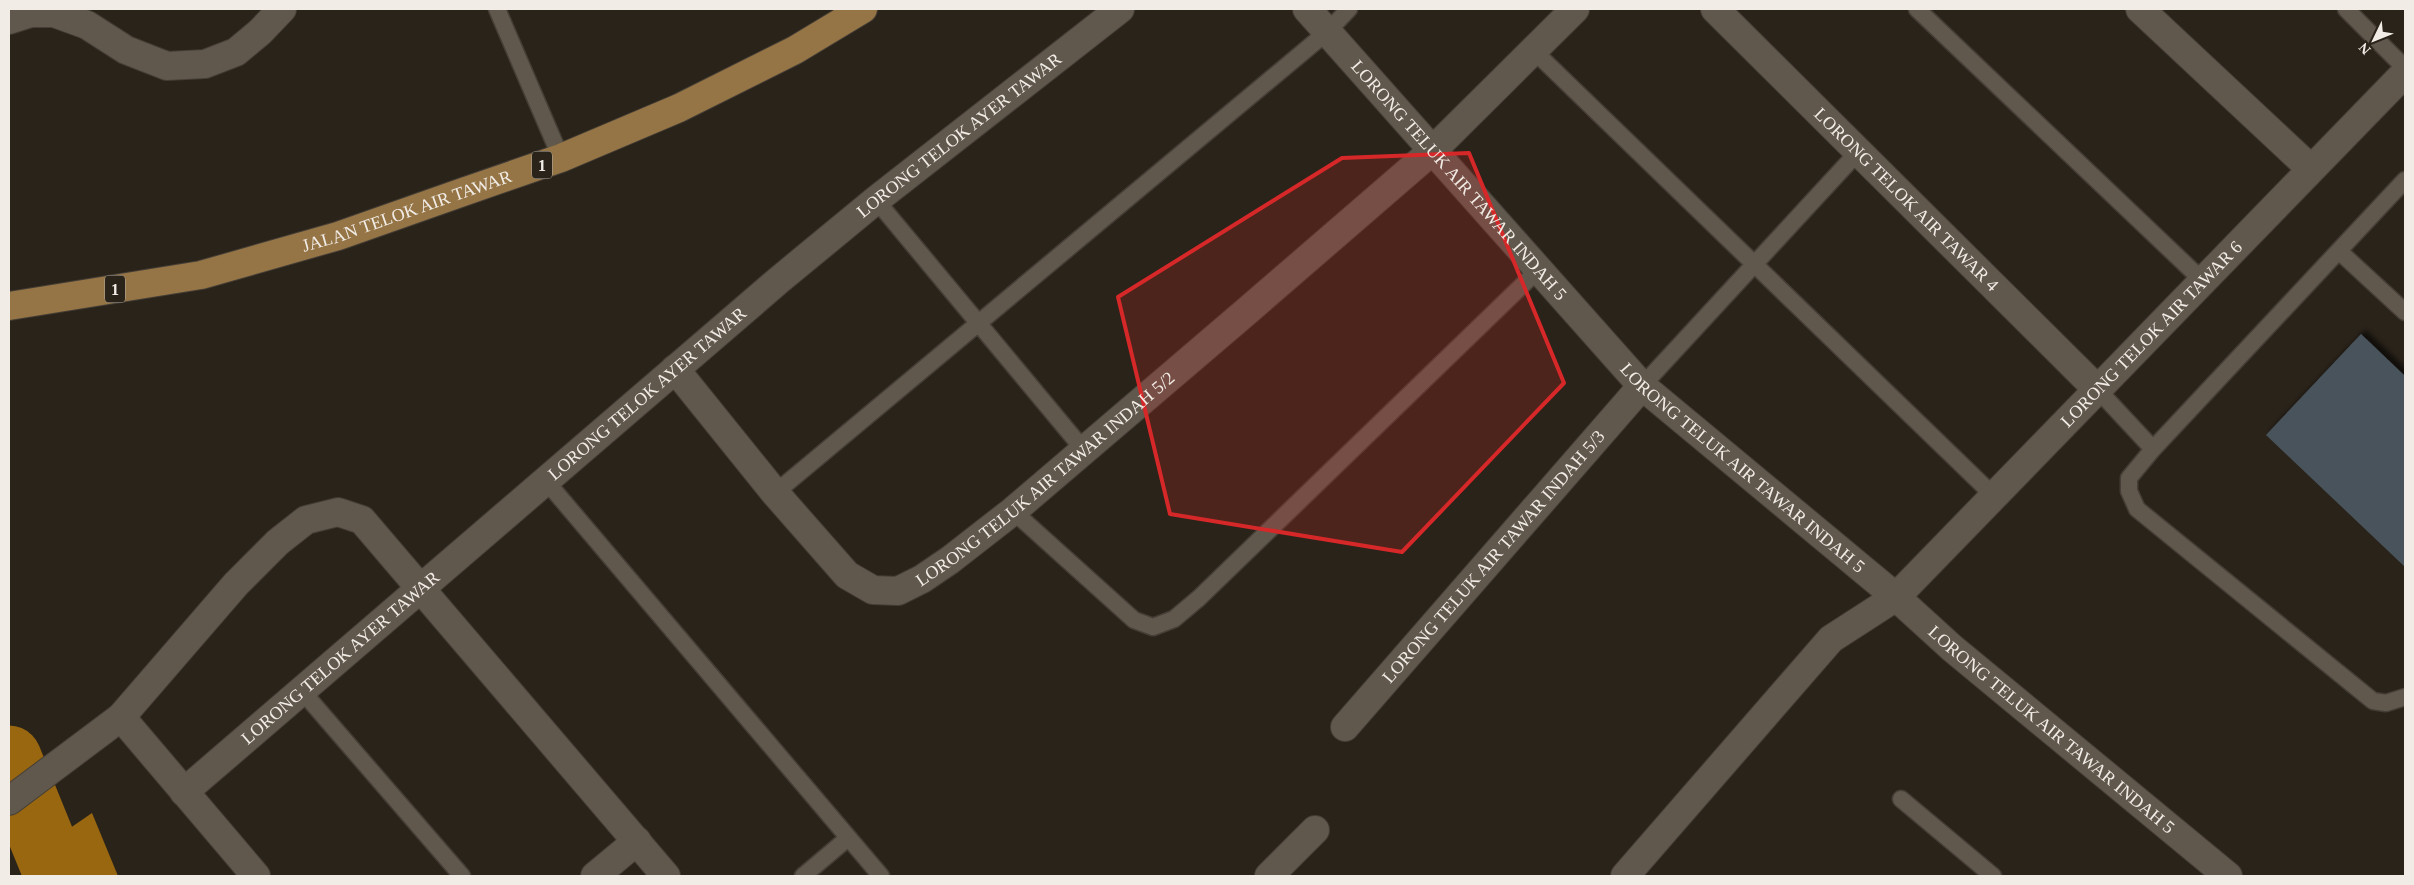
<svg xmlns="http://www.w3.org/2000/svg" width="2414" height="885" font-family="Georgia,serif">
<defs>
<filter id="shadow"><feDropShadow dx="4.5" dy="-4.5" stdDeviation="2.5" flood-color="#0009"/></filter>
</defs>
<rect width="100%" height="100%" fill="#2a231a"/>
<!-- water -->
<path fill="#99670f" d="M 92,813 L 118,876 L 36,876 L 28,857 Z"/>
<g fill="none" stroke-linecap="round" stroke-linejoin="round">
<!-- river -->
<path stroke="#99670f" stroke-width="65" d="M 9,758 L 57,876"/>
</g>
<!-- building -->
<path fill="#48535b" filter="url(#shadow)" d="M 2361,334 L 2405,376 L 2405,567 L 2266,435 Z"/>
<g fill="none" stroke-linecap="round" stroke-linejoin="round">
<defs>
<path id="lane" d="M 497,9 L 561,158
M 1917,9 L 2203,281
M 2346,9 L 2405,68
M 1533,50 L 1994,496
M 876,200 L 1083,449
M 2340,252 L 2405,312
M 1642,386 L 1858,152
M 2098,390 L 2153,449 L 2129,478 L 2129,491 L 2137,509 L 2373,701 L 2386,703 L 2405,697
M 2153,449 L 2405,180
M 546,481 L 881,876
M 775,493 L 1327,32 L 1349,9
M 1013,511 L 1134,620 L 1153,627 L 1174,619 L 1199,598 L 1538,270
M 302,691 L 462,876
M 1901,799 L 1993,876
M 803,876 L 848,838"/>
<g id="street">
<path id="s1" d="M 1307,9 L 1642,386 L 1896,597 L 1952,648 L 2228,876"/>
<path id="s2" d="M 1715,9 L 2098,390"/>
<path d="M 2140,9 L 2311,169"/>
<path d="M 9,20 L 31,13 L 54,13 L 87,25 L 126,50 L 167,66 L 205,64 L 236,52 L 260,32 L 282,9"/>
<path id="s3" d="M 675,369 L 775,493 L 847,575 L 873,590 L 898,591 L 922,579 L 950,560 L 1013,511 L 1247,311 L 1432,151 L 1575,9"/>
<path d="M 121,717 L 256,876"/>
<path id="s4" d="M 1345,727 L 1642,386"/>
<path id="s5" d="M 184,792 L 779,280 L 876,200 L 1120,9"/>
<path d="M 9,801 L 121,717 L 236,584 L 278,542 L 306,520 L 338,512 L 362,520 L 666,876"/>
<path d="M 595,876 L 637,841"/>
<path d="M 1269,876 L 1315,830"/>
<path id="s6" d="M 1625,876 L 1831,639 L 1896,597 L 2405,73"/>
</g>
<g id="primary">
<path id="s7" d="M 9,306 L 201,275 L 338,236 L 463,192 L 561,158 L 679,108 L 795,50 L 863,9"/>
</g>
</defs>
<!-- lane casing -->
<use href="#lane" stroke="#443e36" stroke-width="19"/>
<!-- street casing -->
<use href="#street" stroke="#443e36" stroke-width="30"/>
<!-- primary casing -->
<use href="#primary" stroke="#443e36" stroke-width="30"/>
<!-- lane -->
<use href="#lane" stroke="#60584d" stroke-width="16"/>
<!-- street -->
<use href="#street" stroke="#60584d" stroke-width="28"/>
<!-- primary -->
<use href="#primary" stroke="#957445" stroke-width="28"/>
</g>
<!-- marked area -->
<path fill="#d62828" fill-opacity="0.2" stroke="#d62828" stroke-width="4" stroke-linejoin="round" d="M 1469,153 L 1564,383 L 1402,552 L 1170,514 L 1118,297 L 1342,158 Z"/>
<g text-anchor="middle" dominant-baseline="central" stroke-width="5" stroke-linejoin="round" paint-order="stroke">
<!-- shield labels -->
<g fill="#2a231a" stroke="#b5b0a9" stroke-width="1">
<rect x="532" y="151.5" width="20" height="27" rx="4"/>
<rect x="105" y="275.5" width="20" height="27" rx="4"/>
</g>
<g font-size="16" font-weight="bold" fill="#f1ece6">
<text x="542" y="165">1</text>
<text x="115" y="289">1</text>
</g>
<!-- street labels -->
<g font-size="18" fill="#f1ece6" stroke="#2a231a">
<text stroke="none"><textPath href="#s5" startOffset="1016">LORONG TELOK AYER TAWAR</textPath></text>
<text stroke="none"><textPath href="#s1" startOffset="229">LORONG TELUK AIR TAWAR INDAH 5</textPath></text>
<text stroke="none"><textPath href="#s2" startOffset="270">LORONG TELOK AIR TAWAR 4</textPath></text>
<text stroke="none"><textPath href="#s7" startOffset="410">JALAN TELOK AIR TAWAR</textPath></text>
<text stroke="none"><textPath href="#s6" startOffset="758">LORONG TELOK AIR TAWAR 6</textPath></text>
<text stroke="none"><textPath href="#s5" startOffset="611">LORONG TELOK AYER TAWAR</textPath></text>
<text stroke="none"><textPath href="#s1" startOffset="634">LORONG TELUK AIR TAWAR INDAH 5</textPath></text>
<text stroke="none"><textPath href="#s3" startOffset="509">LORONG TELUK AIR TAWAR INDAH 5/2</textPath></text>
<text stroke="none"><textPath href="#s4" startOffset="226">LORONG TELUK AIR TAWAR INDAH 5/3</textPath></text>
<text stroke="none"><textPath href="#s5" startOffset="206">LORONG TELOK AYER TAWAR</textPath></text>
<text stroke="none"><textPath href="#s1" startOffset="1039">LORONG TELUK AIR TAWAR INDAH 5</textPath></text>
</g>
</g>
<!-- border -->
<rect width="2414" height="885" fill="none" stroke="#f1ece6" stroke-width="20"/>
<!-- north arrow -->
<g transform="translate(2374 40) rotate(227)" stroke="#2a231a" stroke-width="4" paint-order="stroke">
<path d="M0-4L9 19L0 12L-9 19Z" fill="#f1ece6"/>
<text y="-8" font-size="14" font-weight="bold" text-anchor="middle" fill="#f1ece6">N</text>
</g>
</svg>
